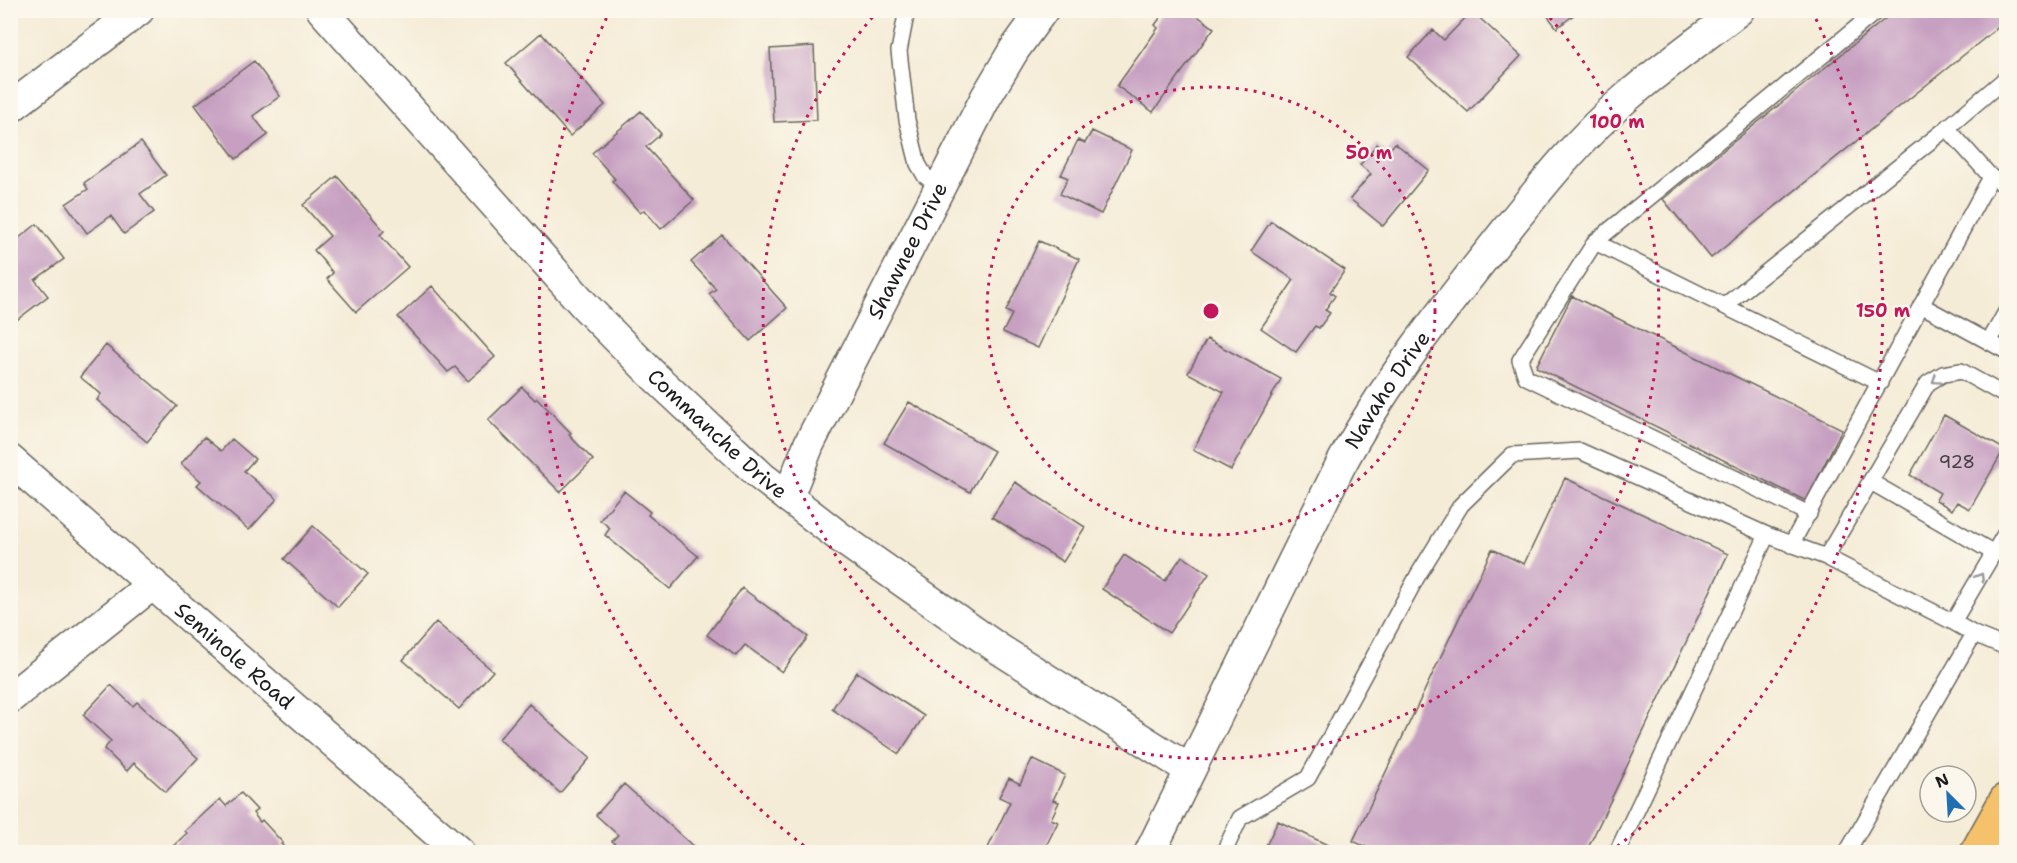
<svg xmlns="http://www.w3.org/2000/svg" width="2017" height="863" font-family="'Shantell Sans',sans-serif">
<rect width="100%" height="100%" fill="#fbf7ec"/>
<filter id="ink" filterUnits="userSpaceOnUse"><feTurbulence type="fractalNoise" baseFrequency=".0167" numOctaves="2"/><feDisplacementMap in="SourceGraphic" scale="12" xChannelSelector="R" yChannelSelector="G"/><feConvolveMatrix kernelMatrix="1 2 1 2 8 2 1 2 1" color-interpolation-filters="sRGB"/></filter>
<filter id="wash" filterUnits="userSpaceOnUse"><feTurbulence type="fractalNoise" baseFrequency=".008" numOctaves="4" result="noise"/><feDisplacementMap in="SourceGraphic" scale="24" xChannelSelector="R" yChannelSelector="G"/><feGaussianBlur stdDeviation="1.35" result="paint"/><feColorMatrix in="noise" values="0 0 0 0 0 0 0 0 0 0 0 0 0 0 0 0 0 1.4 0 .05"/><feComposite in="paint" operator="in"/></filter>
<g filter="url(#wash)">
<rect width="100%" height="100%" fill="#f5ecd7"/>
<g id="blocks">
<!-- building -->
<path fill="#c69fc1" d="M 1166,10 L 1189,10 L 1214,28 L 1153,112 L 1117,86 L 1158,28 L 1155,25 Z
M 1543,10 L 1580,10 L 1557,28 Z
M 1896,10 L 2006,10 L 2006,21 L 1711,258 L 1663,199 Z
M 1472,11 L 1521,56 L 1468,112 L 1408,57 L 1433,30 L 1444,40 Z
M 541,33 L 605,105 L 570,136 L 506,63 Z
M 814,46 L 817,120 L 774,122 L 770,49 Z
M 254,61 L 280,96 L 253,116 L 268,135 L 236,159 L 195,105 Z
M 641,111 L 661,134 L 646,147 L 694,200 L 661,229 L 644,210 L 640,213 L 612,181 L 615,179 L 592,153 Z
M 1092,131 L 1132,150 L 1101,214 L 1060,194 L 1068,178 L 1061,175 L 1078,140 L 1085,143 Z
M 141,142 L 166,175 L 140,194 L 154,212 L 124,234 L 111,216 L 87,233 L 66,204 L 88,189 L 84,183 Z
M 1395,143 L 1429,170 L 1383,226 L 1350,199 L 1371,174 L 1360,165 L 1377,144 L 1387,153 Z
M 337,176 L 384,231 L 380,235 L 408,267 L 356,312 L 327,279 L 333,273 L 314,250 L 330,236 L 303,205 Z
M 1271,221 L 1345,270 L 1330,292 L 1335,296 L 1325,310 L 1330,313 L 1319,328 L 1315,326 L 1296,352 L 1261,328 L 1294,280 L 1251,251 Z
M 37,224 L 64,259 L 35,280 L 48,296 L 14,322 L 10,318 L 10,245 Z
M 722,235 L 787,308 L 750,341 L 709,294 L 716,289 L 691,262 Z
M 1039,241 L 1079,259 L 1038,348 L 1003,332 L 1012,314 L 1006,311 Z
M 432,286 L 495,357 L 468,381 L 455,367 L 448,372 L 398,317 Z
M 1572,296 L 1842,429 L 1806,501 L 1536,367 Z
M 1207,339 L 1281,379 L 1231,470 L 1193,450 L 1224,392 L 1188,373 Z
M 106,345 L 177,406 L 147,442 L 97,400 L 101,394 L 80,377 Z
M 522,387 L 535,400 L 537,398 L 571,433 L 569,435 L 593,460 L 560,492 L 488,420 Z
M 909,402 L 994,451 L 970,492 L 884,443 Z
M 1944,415 L 2004,449 L 1970,509 L 1957,502 L 1952,510 L 1936,500 L 1940,493 L 1910,475 Z
M 204,437 L 221,451 L 232,439 L 255,459 L 244,471 L 277,499 L 249,530 L 197,485 L 201,481 L 181,464 Z
M 1565,478 L 1728,554 L 1586,852 L 1377,852 L 1353,841 L 1492,549 L 1524,564 Z
M 1015,482 L 1085,527 L 1063,562 L 992,517 Z
M 624,491 L 650,512 L 648,515 L 698,556 L 670,589 L 605,535 L 610,528 L 600,520 Z
M 313,526 L 368,574 L 338,607 L 284,559 Z
M 1124,555 L 1165,581 L 1182,556 L 1209,574 L 1169,633 L 1102,589 Z
M 742,588 L 808,637 L 782,672 L 745,645 L 736,656 L 707,635 Z
M 436,622 L 493,671 L 459,709 L 403,660 Z
M 857,672 L 924,716 L 899,754 L 832,709 Z
M 111,685 L 133,706 L 137,702 L 198,758 L 166,792 L 134,763 L 127,771 L 104,749 L 111,741 L 83,715 Z
M 529,704 L 590,758 L 560,793 L 499,739 Z
M 1032,759 L 1065,775 L 1053,800 L 1059,802 L 1051,819 L 1058,822 L 1043,852 L 986,852 L 1010,802 L 999,797 L 1009,778 L 1020,784 Z
M 624,784 L 695,848 L 691,852 L 625,852 L 612,841 L 618,835 L 596,815 Z
M 241,793 L 257,810 L 253,813 L 260,822 L 262,820 L 283,843 L 281,844 L 289,852 L 228,852 L 223,847 L 216,852 L 167,852 L 187,833 L 185,831 L 220,799 L 226,806 Z
M 1278,821 L 1342,852 L 1263,852 Z"/>
</g>
</g>
<g filter="url(#ink)">
<use href="#blocks" fill-opacity="0" stroke="#68655d" stroke-width="1.5"/>
<g fill="none" stroke-linecap="round" stroke-linejoin="round">
<defs>
<path id="service" d="M 907,10 L 899,51 L 907,120 L 918,164 L 925,176 L 940,187
M 1991,177 L 1947,128 L 2006,78
M 1595,242 L 1724,306 L 1947,128
M 1921,305 L 2006,351
M 1724,306 L 1880,383
M 1989,342 L 2006,312
M 1871,482 L 1994,553
M 1809,514 L 1526,377 L 1520,360 L 1595,242 L 1878,10
M 1791,545 L 1991,177 L 2006,185
M 1826,557 L 1928,383 L 1943,374 L 1961,371 L 2006,396
M 1953,622 L 2006,532
M 1224,852 L 1240,818 L 1308,778 L 1418,575 L 1461,505 L 1512,455 L 1580,451 L 1767,535 L 1826,557 L 1953,622 L 1974,634 L 2006,647
M 1617,852 L 1767,535
M 1847,852 L 1974,634"/>
<g id="minor">
<path id="s1" d="M 322,10 L 585,306 L 653,375 L 762,477 L 841,538 L 999,649 L 1190,770"/>
<path d="M 10,108 L 139,10"/>
<path id="s2" d="M 10,460 L 459,852"/>
<path id="s3" d="M 788,497 L 809,444 L 986,97 L 1014,50 L 1043,10"/>
<path d="M 10,698 L 153,584"/>
<path id="s4" d="M 1150,852 L 1340,466 C 1385,382 1440,313 1499,239 C 1539,189 1579,138 1627,97 C 1663,66 1702,39 1739,10"/>
</g>
<path id="primary" d="M 1977,852 L 2006,800"/>
</defs>
<!-- service casing -->
<use href="#service" stroke="#68655d" stroke-width="18"/>
<!-- minor casing -->
<use href="#minor" stroke="#68655d" stroke-width="33"/>
<!-- primary casing -->
<use href="#primary" stroke="#68655d" stroke-width="36"/>
<!-- service -->
<use href="#service" stroke="#fff" stroke-width="15"/>
<!-- minor -->
<use href="#minor" stroke="#fff" stroke-width="30"/>
<!-- primary -->
<use href="#primary" stroke="#f5c16b" stroke-width="33"/>
</g>
<!-- one-way arrows -->
<defs><path id="oneway-chevron" d="M-2-3.5L2.5 0L-2 3.5" fill="none" stroke-width="1.6" stroke-linecap="round" stroke-linejoin="round" transform="scale(1.5)"/></defs>
<g stroke="#999">
<use href="#oneway-chevron" transform="translate(1936 380) rotate(146)"/>
<use href="#oneway-chevron" transform="translate(1980 577) rotate(-59)"/>
</g>
</g>
<!-- distance rings -->
<g fill="none" stroke="#c2185b" stroke-width="3" stroke-dasharray="3 6">
<circle cx="1211" cy="311" r="224"/>
<path d="M1544 11A448 448 0 1 1 878 11"/>
<path d="M811 851A672 672 0 0 1 610 11M1812 11A672 672 0 0 1 1611 851"/>
</g>
<g text-anchor="middle" dominant-baseline="central" stroke-width="4.5" stroke-linejoin="round" paint-order="stroke">
<!-- number labels -->
<g font-size="18" fill="#463d45">
<text x="1957" y="462">928</text>
</g>
<!-- street labels -->
<g font-size="21" fill="#1c1c1c" stroke="#fbf7ec">
<text stroke="none"><textPath href="#s3" startOffset="274">Shawnee Drive</textPath></text>
<text stroke="none"><textPath href="#s4" startOffset="520">Navaho Drive</textPath></text>
<text stroke="none"><textPath href="#s1" startOffset="580">Commanche Drive</textPath></text>
<text stroke="none"><textPath href="#s2" startOffset="298">Seminole Road</textPath></text>
</g>
</g>
<circle cx="1211" cy="311" r="9" fill="#c2185b" stroke="#fbf7ec" stroke-width="3"/>
<g font-size="18" text-anchor="middle" font-weight="bold" fill="#c2185b" stroke="#fbf7ec" stroke-width="4.5" stroke-linejoin="round" paint-order="stroke">
<text x="1617" y="128">100 m</text>
<text x="1369" y="159">50 m</text>
<text x="1883" y="317">150 m</text>
</g>
<!-- margin -->
<rect width="2017" height="863" fill="none" stroke="#fbf7ec" stroke-width="36"/>
<!-- north arrow -->
<g transform="translate(1948 794) rotate(336)"><circle r="28" fill="#fbf7ec" stroke="#a29f99" stroke-width="1.5"/>
<path d="M0-4.5L10 22L0 15L-10 22Z" fill="#1f6fb2"/>
<text y="-9" font-size="16" font-weight="bold" text-anchor="middle" fill="#1c1c1c">N</text>
</g>
</svg>
